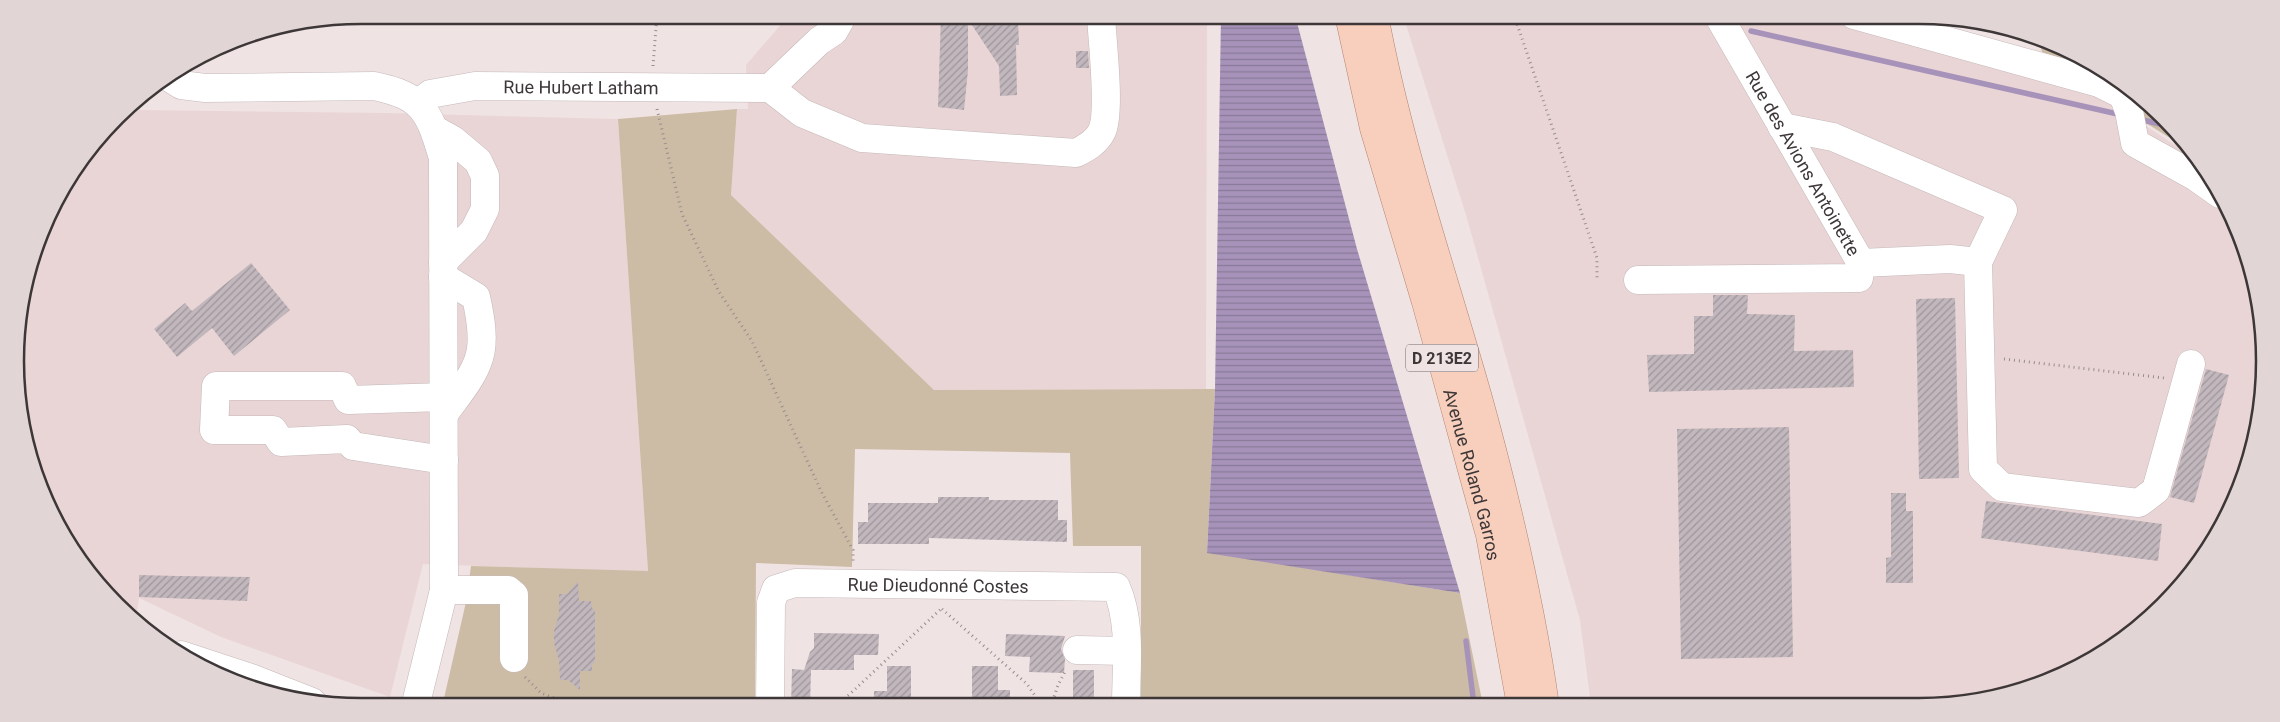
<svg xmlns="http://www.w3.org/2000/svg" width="2280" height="722" font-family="Roboto,sans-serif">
<defs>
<pattern id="forest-crowns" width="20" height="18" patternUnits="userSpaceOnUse" patternTransform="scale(1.25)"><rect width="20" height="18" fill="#ccbca5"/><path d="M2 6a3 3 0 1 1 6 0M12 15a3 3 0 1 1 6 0" fill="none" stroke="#a79a87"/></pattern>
<pattern id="water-rules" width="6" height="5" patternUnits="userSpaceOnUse" patternTransform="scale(1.25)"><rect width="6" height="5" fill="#a793ba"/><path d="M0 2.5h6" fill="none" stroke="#897998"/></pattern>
<pattern id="building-hatch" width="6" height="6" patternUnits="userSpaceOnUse" patternTransform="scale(1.25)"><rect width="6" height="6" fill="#c1b7bd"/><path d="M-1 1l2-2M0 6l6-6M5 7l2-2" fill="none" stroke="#9e969b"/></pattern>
</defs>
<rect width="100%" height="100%" fill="#f0e3e4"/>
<!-- built -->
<path fill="#ead5d6" d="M 789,15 L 1207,15 L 1206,389 L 934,390 L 731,195 L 737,109 L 748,109 L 746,65 Z
M 1403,15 L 1838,15 L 2045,60 L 2201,162 L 2239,229 L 2258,294 L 2265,361 L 2258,429 L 2219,534 L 2163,606 L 2072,671 L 1964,704 L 1591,705 L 1580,620 L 1466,215 Z
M 139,97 L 140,110 L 387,113 L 618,119 L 648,572 L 423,564 L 390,697 L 221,637 L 139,598 L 137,612 L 141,622 L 86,571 L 51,514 L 27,450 L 16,383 L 18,316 L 51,208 L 87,150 L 133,101 Z"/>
<!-- grass -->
<path fill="#ccbca5" d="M 737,109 L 731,195 L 934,390 L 1215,389 L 1207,552 L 1460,593 L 1483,705 L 1141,706 L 1141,546 L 1073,546 L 1070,453 L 855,449 L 852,567 L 756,563 L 755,706 L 442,707 L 466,602 L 471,566 L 648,571 L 618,119 Z"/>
<!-- forest -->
<path fill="url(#forest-crowns)" d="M 2037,37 C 2077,49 2136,87 2165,118 C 2175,129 2184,141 2194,153 L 2045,60 Z"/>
<!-- water -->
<path fill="url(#water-rules)" d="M 1221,15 L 1295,15 L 1357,249 L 1460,593 L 1207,553 L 1215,389 Z"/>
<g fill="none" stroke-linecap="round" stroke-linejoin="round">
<!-- stream -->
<path stroke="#a793ba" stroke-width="5.5" d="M 1675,15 L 1708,22
M 1751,31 L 2122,115
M 2138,119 L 2173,127
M 1466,641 L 1474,705"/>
</g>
<!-- building -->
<path fill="url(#building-hatch)" d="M 941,15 L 1018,18 L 1019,45 L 1016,45 L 1017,95 L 1000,96 L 999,66 L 968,19 L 968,70 L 964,110 L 938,107 Z
M 1076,51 L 1088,51 L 1089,68 L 1076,68 Z
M 251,263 L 290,310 L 234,356 L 212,328 L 177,357 L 154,329 L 185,303 L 192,311 Z
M 1713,295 L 1748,295 L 1747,314 L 1795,315 L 1794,351 L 1853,350 L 1854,387 L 1649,392 L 1647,355 L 1694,354 L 1694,316 L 1713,316 Z
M 1955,298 L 1959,478 L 1919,479 L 1916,299 Z
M 2206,369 L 2229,375 L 2194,503 L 2170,497 Z
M 1789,427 L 1793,657 L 1681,659 L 1677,429 Z
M 1891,493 L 1906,493 L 1906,511 L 1913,511 L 1913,583 L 1886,583 L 1886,558 L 1891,557 Z
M 938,497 L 989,497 L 989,500 L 1058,500 L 1058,520 L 1067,520 L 1067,542 L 929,538 L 929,544 L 858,544 L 858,522 L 868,522 L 868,503 L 938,503 Z
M 1986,501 L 2162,524 L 2158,561 L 1981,538 Z
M 139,575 L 178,576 L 250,577 L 247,601 L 139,597 Z
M 578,581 L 579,601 L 591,601 L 592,608 L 595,611 L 595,661 L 592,665 L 592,671 L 580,671 L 580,690 L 568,680 L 560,680 L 559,661 L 554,643 L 554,631 L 559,614 L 559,594 L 567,594 Z
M 814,633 L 879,634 L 878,655 L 854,655 L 854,670 L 811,670 L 810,706 L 791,706 L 792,669 L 804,670 L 810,652 L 814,648 Z
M 1006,634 L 1065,636 L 1061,649 L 1065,659 L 1064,673 L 1029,672 L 1030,657 L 1005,656 Z
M 887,666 L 911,666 L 911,706 L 874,706 L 874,691 L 887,691 Z
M 972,666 L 998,666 L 998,690 L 1010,690 L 1010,706 L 972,706 Z
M 1073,670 L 1094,670 L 1094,706 L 1073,706 Z"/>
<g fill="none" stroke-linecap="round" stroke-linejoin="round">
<defs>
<g id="minor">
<path id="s1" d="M 1718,15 L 1861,263 L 1950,259 L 1978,262"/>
<path d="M 1854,15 L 2099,83 L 2123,95 L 2129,111 L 2135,143 L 2196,177 L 2220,194"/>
<path d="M 170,78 L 181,85 L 205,88 L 374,86 C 423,96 429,111 443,158 L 444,590 L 415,707"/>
<path d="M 770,88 L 819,41 L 834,31 L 843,15"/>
<path id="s2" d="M 419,103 L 430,94 L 475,86 L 770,88 L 802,113 L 862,138 L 1076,153 C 1086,148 1097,142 1102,131 C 1111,111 1102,40 1101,15"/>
<path d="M 1782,127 L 1833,137 L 2003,210 L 1978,262 L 1983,469 L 2002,487 L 2139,503 L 2156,490 L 2191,364"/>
<path d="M 435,130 L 453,140 L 478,161 L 485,176 L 485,209 L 474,231 L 443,262"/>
<path d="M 443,277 L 476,297 C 480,315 485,340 479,358 C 473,378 456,397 444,414"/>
<path d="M 1638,280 L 1859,278 L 1861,263"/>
<path d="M 444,397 L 348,400 L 342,386 L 216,386 L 214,430 L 273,430 L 281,442 L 347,439 L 353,446 L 444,460"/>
<path d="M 444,590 L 508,590 L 514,595 L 514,658"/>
<path d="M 1077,650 L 1126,651"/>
<path d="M 181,655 L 251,678 L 312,702"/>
<path id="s3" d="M 770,706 L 771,603 L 776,589 L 795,583 L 1116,587 C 1132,623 1126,667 1126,706"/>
</g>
<g id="major">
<path id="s4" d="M 1349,15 L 1374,128 L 1426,302 L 1490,535 L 1521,705"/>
<path d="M 1374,15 C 1398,145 1442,271 1478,398 C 1506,499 1530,601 1545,705"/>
</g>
</defs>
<!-- minor casing -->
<use href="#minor" stroke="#c5b8b9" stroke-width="29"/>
<!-- major casing -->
<use href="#major" stroke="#b48571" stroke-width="29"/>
<!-- path -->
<path stroke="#978d8e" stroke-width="3" stroke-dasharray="1 4" stroke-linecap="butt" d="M 1514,15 L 1597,258 L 1597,280
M 653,66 L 657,15
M 657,109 L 682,214 L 719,292 L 752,341 L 821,491 L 853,550 L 853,561
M 2004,359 L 2164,378
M 942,609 L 1027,684 L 1042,706
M 525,677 L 541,693 L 578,707
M 837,706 L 942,608
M 1051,706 L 1058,685 L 1066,670"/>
<!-- minor -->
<use href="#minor" stroke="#fff" stroke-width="28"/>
<!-- major -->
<use href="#major" stroke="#f8cfbc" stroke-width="28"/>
</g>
<g text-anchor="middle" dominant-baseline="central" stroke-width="4.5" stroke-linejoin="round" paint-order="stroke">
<!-- shield labels -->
<rect fill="#f0e3e4" stroke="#736b6c" stroke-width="1" x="1406" y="344.5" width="72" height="27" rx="4"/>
<g font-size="16" font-weight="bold" fill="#3d3738">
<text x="1442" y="358">D 213E2</text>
</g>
<!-- street labels -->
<g font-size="18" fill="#3d3738" stroke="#f0e3e4">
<text stroke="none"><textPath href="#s2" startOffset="166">Rue Hubert Latham</textPath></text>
<text stroke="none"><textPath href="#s1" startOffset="171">Rue des Avions Antoinette</textPath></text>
<text stroke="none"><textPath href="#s4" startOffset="476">Avenue Roland Garros</textPath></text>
<text stroke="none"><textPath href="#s3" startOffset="281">Rue Dieudonné Costes</textPath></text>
</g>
</g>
<!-- crop -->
<path d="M0 0H2280V722H0ZM361 24H1919A337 337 0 0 1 2256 361V361A337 337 0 0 1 1919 698H361A337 337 0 0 1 24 361V361A337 337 0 0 1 361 24Z" fill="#e2d5d6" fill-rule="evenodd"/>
<path fill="none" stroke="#3d3738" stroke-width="2.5" d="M361 24H1919A337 337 0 0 1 2256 361V361A337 337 0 0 1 1919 698H361A337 337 0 0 1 24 361V361A337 337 0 0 1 361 24Z"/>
</svg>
